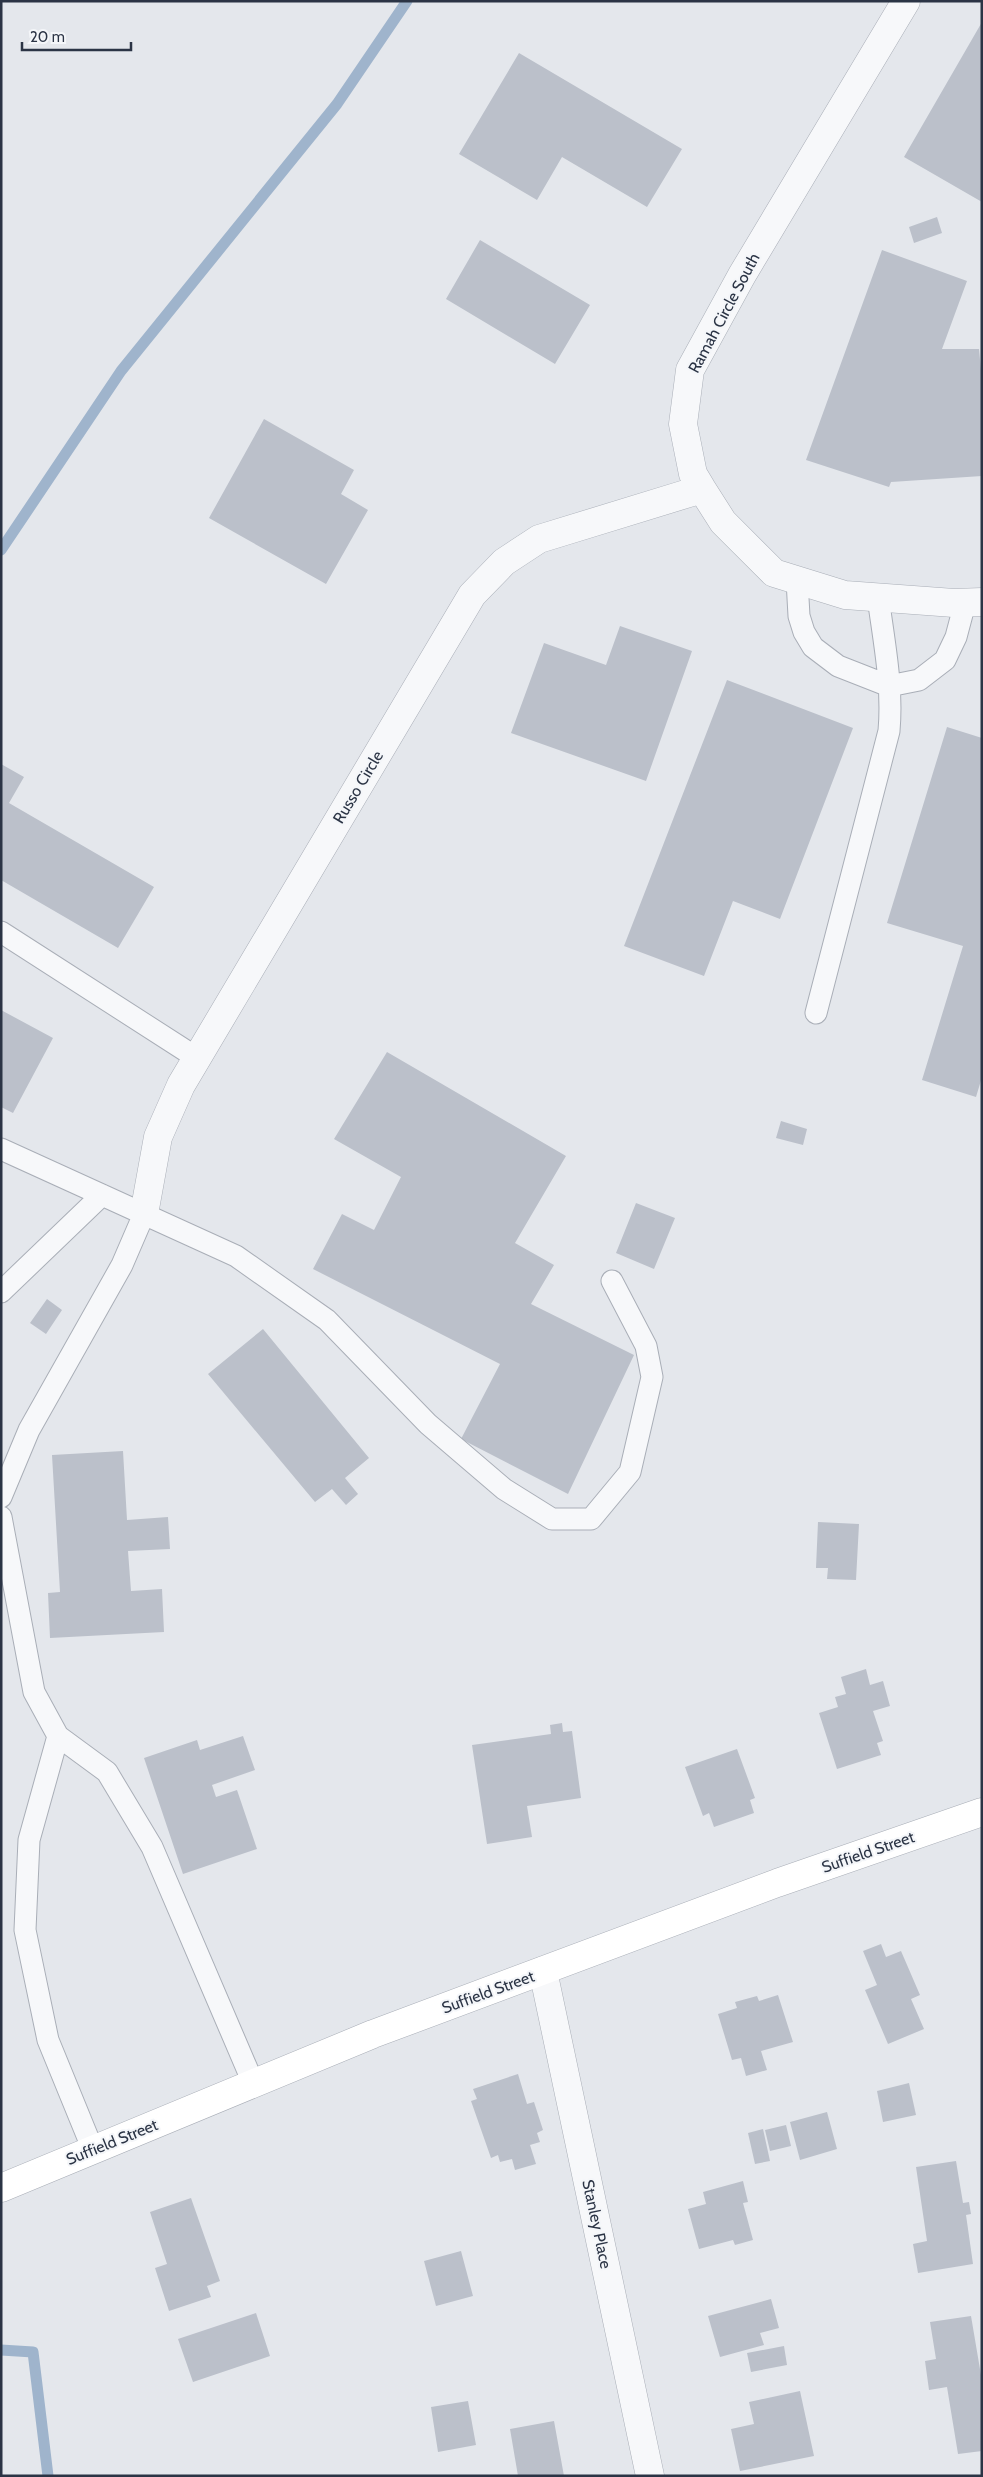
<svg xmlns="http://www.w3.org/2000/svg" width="983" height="2477" font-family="Cabin,sans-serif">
<rect width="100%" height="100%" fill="#e4e7ec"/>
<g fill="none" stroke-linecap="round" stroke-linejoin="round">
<!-- stream -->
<path stroke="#9fb4cc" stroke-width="11" d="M 1,550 L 121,371 L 337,104 L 407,1
M 1,2350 L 33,2352 L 48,2476"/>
</g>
<!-- building -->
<path fill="#bbc0ca" d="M 982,22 L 982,202 L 904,157 Z
M 519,53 L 682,149 L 647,207 L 562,157 L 537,200 L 459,154 Z
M 937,217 L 942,233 L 914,243 L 909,227 Z
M 480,240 L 590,305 L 555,364 L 446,299 Z
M 882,250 L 967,281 L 942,349 L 979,349 L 982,381 L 982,476 L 891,482 L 889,487 L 806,460 Z
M 264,419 L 354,470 L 341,494 L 368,510 L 326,584 L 209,518 Z
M 620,626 L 692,651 L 646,781 L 511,733 L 544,643 L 606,665 Z
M 727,680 L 853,728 L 780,919 L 733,901 L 704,976 L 624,946 Z
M 947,727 L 982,738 L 982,1077 L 976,1097 L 922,1080 L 963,946 L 887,923 Z
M 1,764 L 24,777 L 9,803 L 154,887 L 118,948 L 1,880 Z
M 1,1010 L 53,1038 L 13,1113 L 1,1107 Z
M 387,1052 L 566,1156 L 515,1243 L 554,1265 L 531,1304 L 634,1355 L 568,1494 L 461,1439 L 500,1364 L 313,1269 L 342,1214 L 374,1230 L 401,1177 L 334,1139 Z
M 781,1121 L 807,1129 L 803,1145 L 776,1138 Z
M 636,1203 L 675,1218 L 654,1269 L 616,1253 Z
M 47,1299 L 62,1310 L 46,1334 L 30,1323 Z
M 263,1329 L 369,1458 L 345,1478 L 358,1494 L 346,1505 L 332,1489 L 315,1502 L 208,1374 Z
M 123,1451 L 127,1520 L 168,1517 L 170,1549 L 128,1551 L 131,1591 L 162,1589 L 164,1632 L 50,1638 L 48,1593 L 60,1592 L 52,1455 Z
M 818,1522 L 859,1524 L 856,1580 L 827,1579 L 828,1568 L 816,1568 Z
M 866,1669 L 870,1685 L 883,1681 L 890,1706 L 873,1711 L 883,1741 L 877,1743 L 881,1755 L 837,1769 L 819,1713 L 838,1707 L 835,1697 L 846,1694 L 841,1677 Z
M 562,1723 L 563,1732 L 572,1731 L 581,1798 L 527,1806 L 532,1837 L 487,1844 L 472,1745 L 551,1734 L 550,1725 Z
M 243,1736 L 255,1770 L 212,1785 L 216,1797 L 237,1790 L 257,1849 L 183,1874 L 144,1758 L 197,1740 L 200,1750 Z
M 737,1749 L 755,1798 L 750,1800 L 754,1813 L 714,1827 L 709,1813 L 703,1816 L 685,1767 Z
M 881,1944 L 886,1957 L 901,1951 L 920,1995 L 911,1999 L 924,2029 L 888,2044 L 865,1990 L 877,1985 L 863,1951 Z
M 778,1995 L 793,2042 L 761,2051 L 767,2070 L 746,2076 L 741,2058 L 732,2060 L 718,2014 L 737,2008 L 735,2002 L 757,1996 L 759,2001 Z
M 518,2074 L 527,2104 L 534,2102 L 543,2130 L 537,2133 L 540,2142 L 530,2145 L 536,2164 L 515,2170 L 512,2159 L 500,2162 L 498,2155 L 491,2158 L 471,2101 L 477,2099 L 473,2089 Z
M 909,2083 L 916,2115 L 883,2122 L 877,2091 Z
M 827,2112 L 837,2149 L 800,2160 L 790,2122 Z
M 786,2125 L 791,2146 L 770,2151 L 765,2130 Z
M 763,2129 L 770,2161 L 755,2164 L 748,2133 Z
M 956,2161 L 963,2203 L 969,2202 L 971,2214 L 966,2215 L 973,2264 L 918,2273 L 913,2244 L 927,2241 L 916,2167 Z
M 743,2181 L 748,2202 L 743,2203 L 753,2240 L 735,2245 L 733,2240 L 699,2249 L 688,2209 L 706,2204 L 703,2192 Z
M 191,2198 L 220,2281 L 207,2286 L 211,2297 L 169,2311 L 155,2268 L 167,2264 L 150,2212 Z
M 461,2251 L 473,2296 L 436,2306 L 424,2261 Z
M 771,2299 L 779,2328 L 760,2333 L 764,2345 L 720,2357 L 708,2316 Z
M 256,2313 L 270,2356 L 193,2382 L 178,2339 Z
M 971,2316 L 982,2381 L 982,2451 L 958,2454 L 947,2387 L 929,2390 L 925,2361 L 936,2359 L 930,2322 Z
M 784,2346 L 787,2365 L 751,2372 L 747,2353 Z
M 800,2391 L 814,2456 L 740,2471 L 731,2429 L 754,2424 L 749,2402 Z
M 468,2401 L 476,2445 L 438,2452 L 431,2407 Z
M 554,2421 L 564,2476 L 518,2476 L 510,2429 Z"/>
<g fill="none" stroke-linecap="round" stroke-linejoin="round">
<defs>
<path id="lane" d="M 797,580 L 799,616 L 804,632 L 813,647 L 838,666 L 889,686 L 919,680 L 945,660 L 956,637 L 965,603
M 1,932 L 197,1058
M 816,1013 L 889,731 C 893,686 884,642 878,597
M 1,1149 L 236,1256 L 327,1320 L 428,1424 L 504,1489 L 552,1519 L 591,1519 L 630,1472 L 652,1377 L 646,1346 L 612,1281
M 1,1292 L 102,1195
M 1,1497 L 29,1430 L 122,1265 L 144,1214
M 1,1517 L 34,1692 L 58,1736 L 29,1840 L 25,1930 L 48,2040 L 93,2150
M 58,1736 L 107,1772 L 152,1847 L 254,2085"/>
<path id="street" d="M 906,1 L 742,275 L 690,370 L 683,424 L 693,474 L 702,489 L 723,522 L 774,573 L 845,595 L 954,603 L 982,602
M 144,1214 L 158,1137 L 181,1085 L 472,595 L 504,562 L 539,539 L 702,489
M 543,1971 L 650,2476"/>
<path id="secondary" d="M 1,2188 L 373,2034 L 777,1883 L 982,1812"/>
</defs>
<!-- lane casing -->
<use href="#lane" stroke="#a9aeb7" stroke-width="23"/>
<!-- street casing -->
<use href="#street" stroke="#a9aeb7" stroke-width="29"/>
<!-- secondary casing -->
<use href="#secondary" stroke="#a9aeb7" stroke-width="29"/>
<!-- lane -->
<use href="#lane" stroke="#f7f8fa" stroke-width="21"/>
<!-- street -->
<use href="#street" stroke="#f7f8fa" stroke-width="28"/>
<!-- secondary -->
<use href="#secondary" stroke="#fff" stroke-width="28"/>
</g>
<g text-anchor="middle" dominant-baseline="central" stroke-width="4" stroke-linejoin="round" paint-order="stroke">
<!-- street labels -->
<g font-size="16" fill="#2b3445" stroke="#f4f6f9">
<text transform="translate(724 313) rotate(-62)">Ramah Circle South</text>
<text transform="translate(358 787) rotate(-59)">Russo Circle</text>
<text transform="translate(868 1852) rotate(-19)">Suffield Street</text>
<text transform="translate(488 1992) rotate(-20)">Suffield Street</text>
<text transform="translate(112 2142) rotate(-22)">Suffield Street</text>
<text transform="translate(597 2224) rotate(78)">Stanley Place</text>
</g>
</g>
<!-- border -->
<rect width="983" height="2477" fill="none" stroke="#2b3445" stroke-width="5"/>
<!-- scale -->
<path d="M22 42v8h109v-8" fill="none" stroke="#2b3445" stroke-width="2.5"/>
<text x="30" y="42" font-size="15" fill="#2b3445" stroke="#f4f6f9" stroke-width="4" paint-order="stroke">20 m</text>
</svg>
